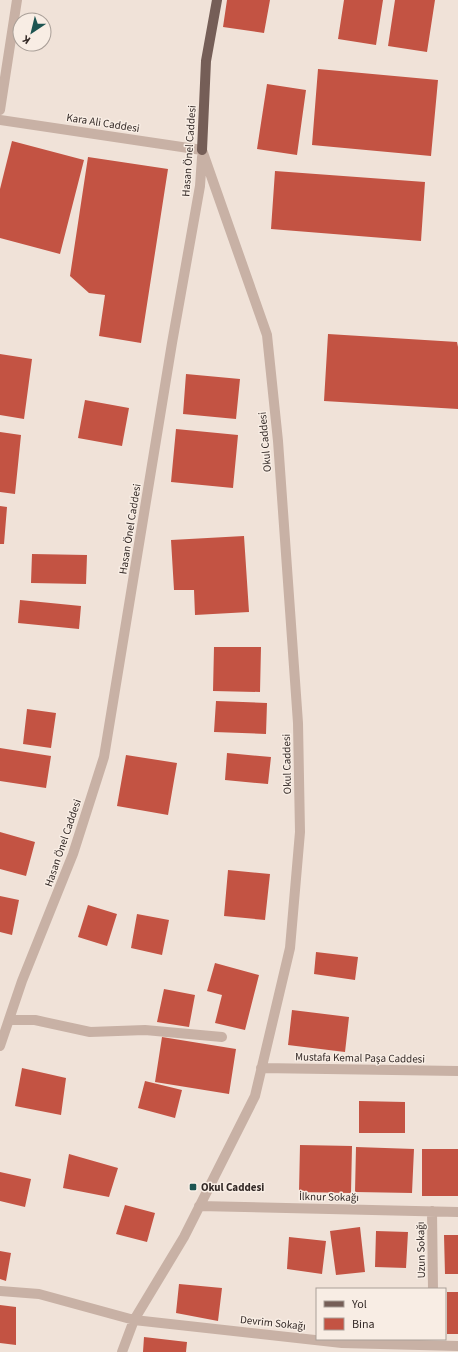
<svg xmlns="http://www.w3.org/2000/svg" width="458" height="1352" font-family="'Source Sans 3',sans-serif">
<rect width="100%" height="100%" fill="#f0e2d8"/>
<!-- building -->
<path fill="#c35343" d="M 227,0 L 270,0 L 264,33 L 223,27 Z
M 344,0 L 383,0 L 376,45 L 338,39 Z
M 395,0 L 435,0 L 427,52 L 388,46 Z
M 318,69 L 438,80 L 431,156 L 312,145 Z
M 267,84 L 306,90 L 297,155 L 257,149 Z
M 12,141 L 84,160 L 60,254 L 0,238 L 0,189 Z
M 88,157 L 168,169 L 141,343 L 99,336 L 105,295 L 89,293 L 70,276 Z
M 275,171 L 425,182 L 421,241 L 271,229 Z
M 328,334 L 457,342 L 458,347 L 458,409 L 324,401 Z
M 0,354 L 32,359 L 24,419 L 0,415 Z
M 186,374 L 240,379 L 236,419 L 183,414 Z
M 85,400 L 129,408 L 122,446 L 78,438 Z
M 176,429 L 238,435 L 233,488 L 171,482 Z
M 0,432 L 21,435 L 15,494 L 0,492 Z
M 0,506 L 7,507 L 4,544 L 0,544 Z
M 244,536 L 249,612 L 195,615 L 194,590 L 174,590 L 171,540 Z
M 32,554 L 87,555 L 86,584 L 31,583 Z
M 20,600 L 81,606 L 79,629 L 18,623 Z
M 214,647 L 261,647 L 260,692 L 213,691 Z
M 216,701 L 267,703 L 266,734 L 214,732 Z
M 27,709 L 56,713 L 51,748 L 23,744 Z
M 0,748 L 51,756 L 46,788 L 0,781 Z
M 227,753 L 271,757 L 268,784 L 225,780 Z
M 126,755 L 177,763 L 168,815 L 117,806 Z
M 0,832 L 35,842 L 26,876 L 0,869 Z
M 228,870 L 270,874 L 265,920 L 224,916 Z
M 0,896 L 19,900 L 12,935 L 0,932 Z
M 88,905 L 117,914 L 107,946 L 78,937 Z
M 137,914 L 169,920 L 162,955 L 131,948 Z
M 316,952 L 358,957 L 355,980 L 314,974 Z
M 215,963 L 259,975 L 245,1030 L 215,1023 L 222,995 L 207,991 Z
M 164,989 L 195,995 L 189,1027 L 157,1022 Z
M 292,1010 L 349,1017 L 345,1052 L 288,1045 Z
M 162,1037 L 236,1049 L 229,1094 L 155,1082 Z
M 22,1068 L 66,1078 L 61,1115 L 15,1106 Z
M 145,1081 L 182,1090 L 175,1118 L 138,1108 Z
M 359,1101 L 405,1102 L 405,1133 L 359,1133 Z
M 300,1145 L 352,1146 L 351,1193 L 299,1192 Z
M 356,1147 L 414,1149 L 412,1193 L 355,1192 Z
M 422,1149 L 458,1149 L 458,1196 L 422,1196 Z
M 69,1154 L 118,1168 L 109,1197 L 63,1188 Z
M 0,1172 L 31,1179 L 25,1207 L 0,1201 Z
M 125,1205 L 155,1213 L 147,1242 L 116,1234 Z
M 360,1227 L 365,1272 L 336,1275 L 330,1231 Z
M 376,1231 L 408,1232 L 406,1268 L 375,1267 Z
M 444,1235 L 458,1235 L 458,1274 L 445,1274 Z
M 289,1237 L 326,1241 L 322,1274 L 287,1269 Z
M 0,1251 L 11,1253 L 6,1281 L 0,1279 Z
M 179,1284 L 222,1288 L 218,1321 L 176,1313 Z
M 447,1292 L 458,1292 L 458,1334 L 447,1334 Z
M 0,1305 L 16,1307 L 16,1345 L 0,1343 Z
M 144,1337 L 187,1342 L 186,1352 L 143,1352 Z"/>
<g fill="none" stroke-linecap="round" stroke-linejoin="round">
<!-- minor -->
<path stroke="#c8b1a5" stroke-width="10" d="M 0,110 L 17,0
M 0,120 L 202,150
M 9,1020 L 35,1020 L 90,1032 L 145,1030 L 222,1037
M 0,1046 L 22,981 L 73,854 L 104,757 L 172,343 L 200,186 L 202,157
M 261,1068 L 458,1071
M 199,1206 L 458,1212
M 432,1211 L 433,1289
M 0,1291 L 39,1294 L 134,1320 L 342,1343 L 458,1346
M 122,1352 L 134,1320 L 184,1237 L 255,1096 L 290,948 L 300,832 L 298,723 L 278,441 L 267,335 L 202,150"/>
<!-- major -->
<path stroke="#755e57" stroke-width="10" d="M 202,150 L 206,61 L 217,0"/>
</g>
<!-- markers -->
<rect fill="#1d5451" stroke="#f8ede4" stroke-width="1.5" x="189" y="1183" width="8" height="8" rx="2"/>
<g text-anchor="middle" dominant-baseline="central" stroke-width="3" stroke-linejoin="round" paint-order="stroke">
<!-- street labels -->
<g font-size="11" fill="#332926" stroke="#f8ede4">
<text transform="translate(103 123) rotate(9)">Kara Ali Caddesi</text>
<text transform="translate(189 151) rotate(-86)">Hasan Önel Caddesi</text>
<text transform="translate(265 442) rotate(-95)">Okul Caddesi</text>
<text transform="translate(130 529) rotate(-81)">Hasan Önel Caddesi</text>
<text transform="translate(287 764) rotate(-91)">Okul Caddesi</text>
<text transform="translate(63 843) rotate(-71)">Hasan Önel Caddesi</text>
<text transform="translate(360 1058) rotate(1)">Mustafa Kemal Paşa Caddesi</text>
<text transform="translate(329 1197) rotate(1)">İlknur Sokağı</text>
<text transform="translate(421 1250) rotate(-91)">Uzun Sokağı</text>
<text transform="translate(273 1323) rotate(6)">Devrim Sokağı</text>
</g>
<!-- poi labels -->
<g font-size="11" font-weight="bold" fill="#332926" stroke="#f8ede4" text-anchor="start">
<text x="201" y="1187">Okul Caddesi</text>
</g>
</g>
<!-- legend -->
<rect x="316" y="1288" width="130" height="52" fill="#f8ede4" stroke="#a99f98"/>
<rect x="324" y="1301" width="20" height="6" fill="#755e57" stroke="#a99f98"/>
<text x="352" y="1308" font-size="12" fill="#332926">Yol</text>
<rect x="324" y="1318" width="20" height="12" fill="#c35343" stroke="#a99f98"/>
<text x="352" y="1328" font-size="12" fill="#332926">Bina</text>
<!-- north arrow -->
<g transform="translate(32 32) rotate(215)"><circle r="19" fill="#f8ede4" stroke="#a99f98"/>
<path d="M0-3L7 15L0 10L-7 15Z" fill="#1d5451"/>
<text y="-6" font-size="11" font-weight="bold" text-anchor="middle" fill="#332926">K</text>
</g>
</svg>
